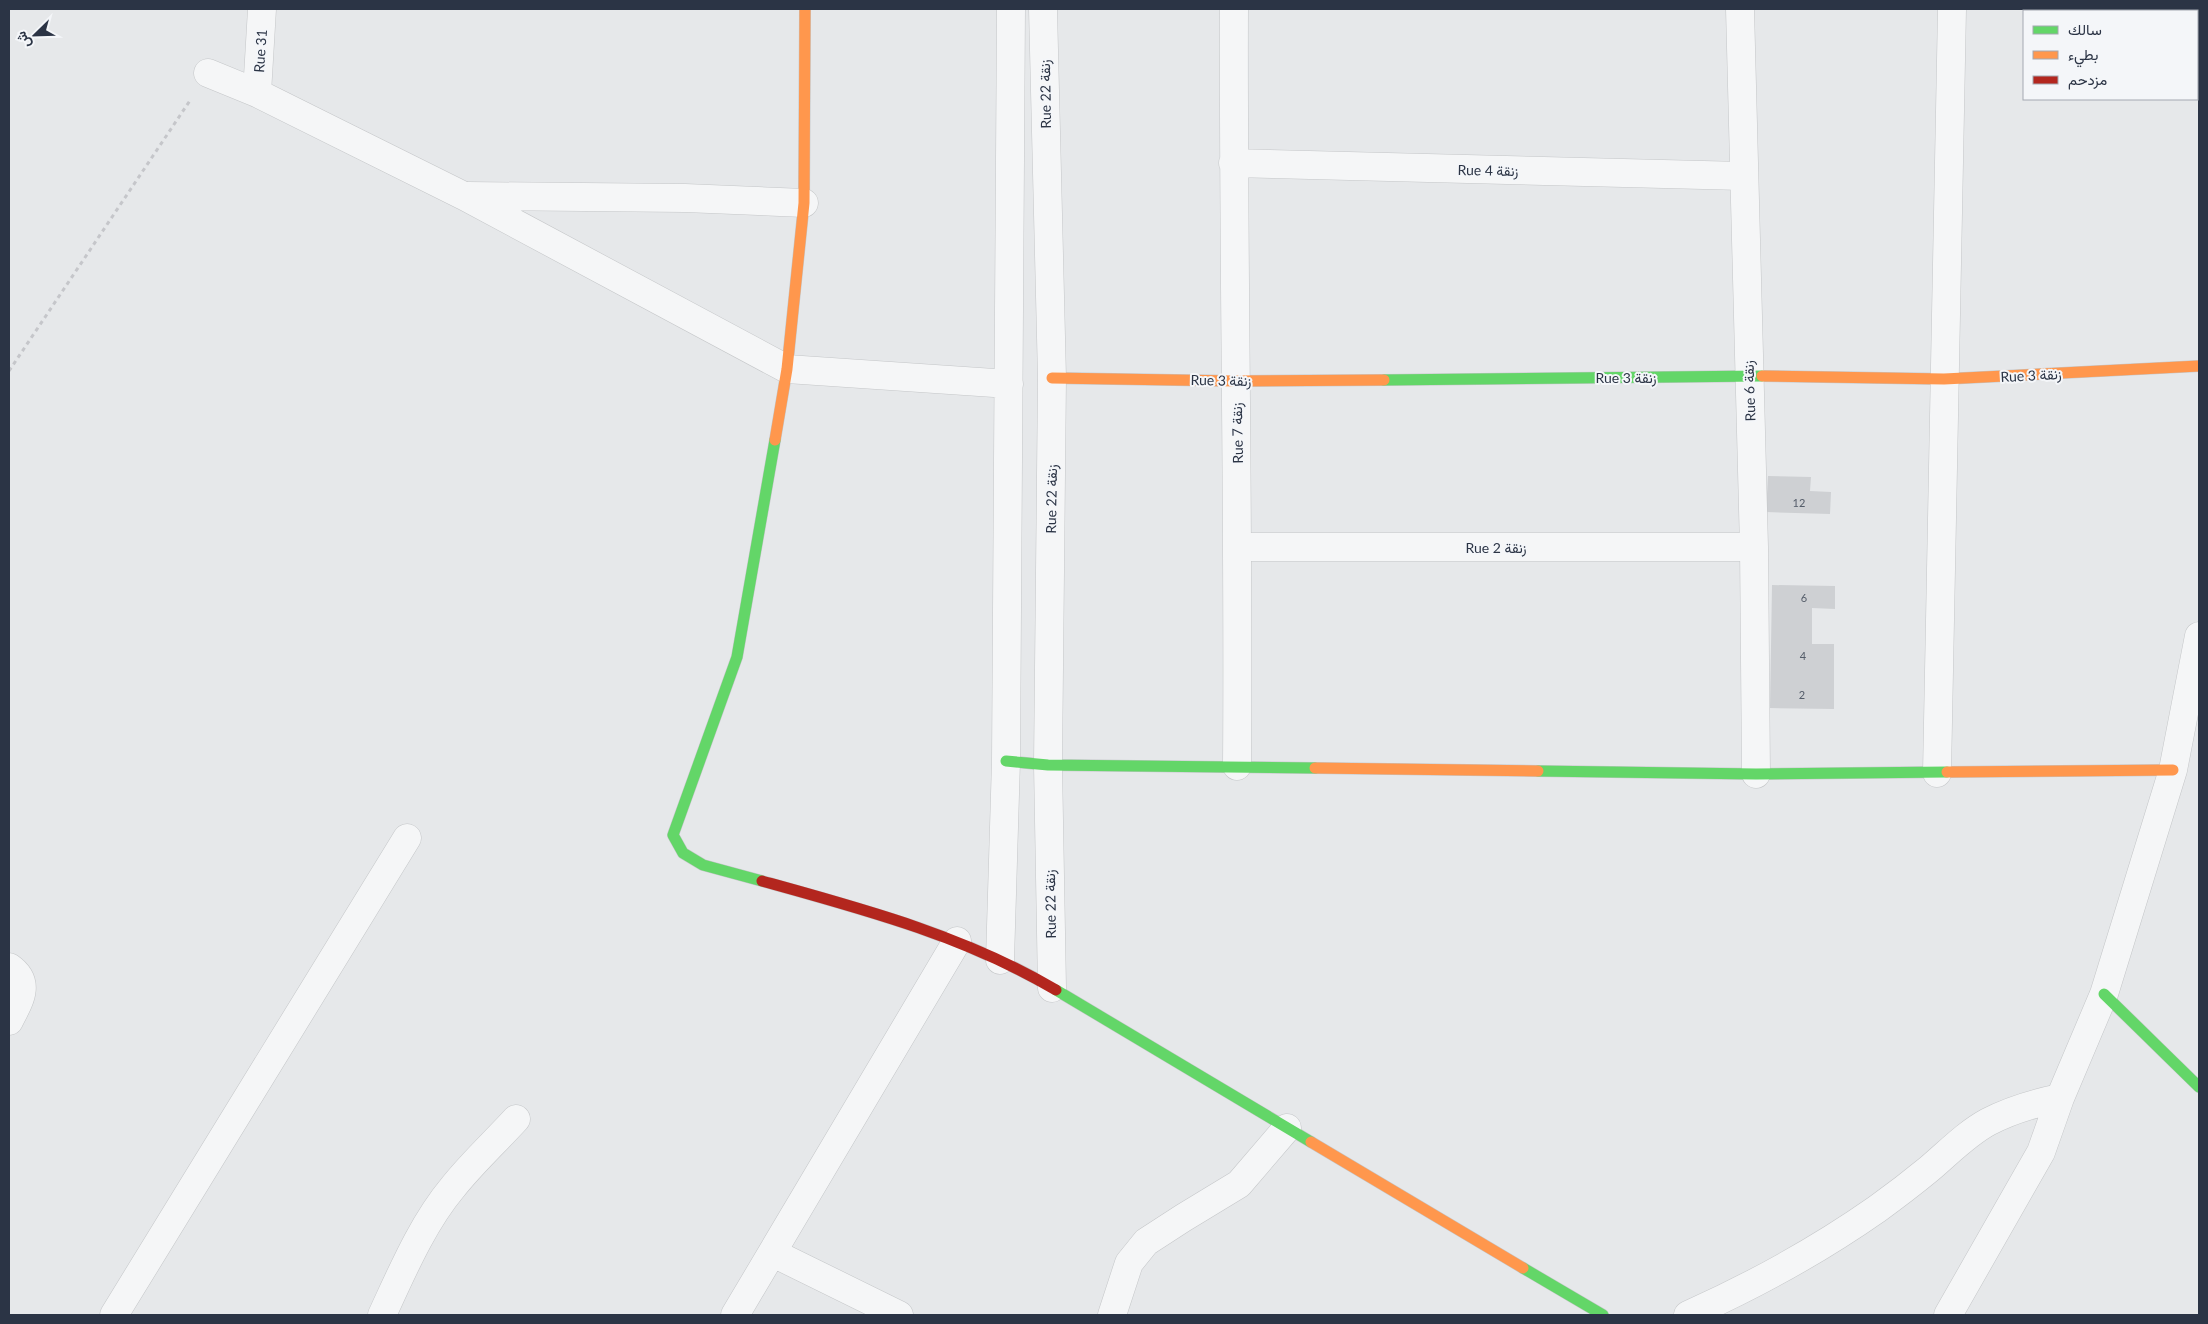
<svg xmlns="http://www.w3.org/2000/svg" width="2208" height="1324" font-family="Lato,Vazirmatn,sans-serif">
<rect width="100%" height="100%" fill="#e6e8ea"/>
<!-- building -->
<path fill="#ced0d3" d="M 1768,476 L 1811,477 L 1810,491 L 1831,492 L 1830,514 L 1766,512 Z
M 1772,585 L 1835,586 L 1835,609 L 1812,608 L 1812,644 L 1834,644 L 1834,709 L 1770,708 Z"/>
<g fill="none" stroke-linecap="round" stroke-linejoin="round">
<defs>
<path id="street" d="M 1043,9 L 1052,378 L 1048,765 L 1052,988
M 1234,9 C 1233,261 1239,514 1237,766
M 1740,9 L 1754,547 L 1756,774
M 208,73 L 257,93 L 464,196 L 787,369 L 1009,384
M 257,93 L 262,9
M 1233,163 L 1743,176
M 468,196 L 685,198 L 804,203
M 1238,547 L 1754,547
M 1937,773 L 1952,9
M 1000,960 L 1006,761 L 1011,9
M 9,967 C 32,983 19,1001 9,1021
M 773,1253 L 899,1315
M 114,1315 L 407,838
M 382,1315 C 402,1272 422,1224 453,1187 C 472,1163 495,1142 516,1119
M 735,1315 L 957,941
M 1112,1315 L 1129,1263 L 1146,1242 L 1183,1218 L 1239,1184 L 1287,1128
M 1688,1315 C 1755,1285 1817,1251 1877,1209 C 1895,1196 1912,1183 1929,1169 C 1948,1153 1966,1134 1988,1122 C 2011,1110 2035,1103 2060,1098
M 1948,1315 L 2041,1152 L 2060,1098 L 2104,994 L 2173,770 L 2199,636"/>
<path id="fast" d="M 1384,380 L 1762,376
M 1006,761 L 1048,765 L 1315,768
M 1538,771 L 1756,774 L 1947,772
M 762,881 L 703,865 L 683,853 L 673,835 L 737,657 L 775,440
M 1056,990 L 1311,1142
M 2104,994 L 2199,1087
M 1523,1268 L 1603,1315"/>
<path id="slow" d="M 1762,376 L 1944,379 L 2199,366
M 1052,378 L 1236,381 L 1384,380
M 775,440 L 787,369 L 804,203 L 805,9
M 1315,768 L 1538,771
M 1947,772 L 2173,770
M 1311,1142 L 1523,1268"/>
<path id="jam" d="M 762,881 C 863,909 965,936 1056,990"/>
</defs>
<!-- street casing -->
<use href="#street" stroke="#c4c6c8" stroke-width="29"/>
<!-- fast casing -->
<use href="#fast" stroke="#c4c6c8" stroke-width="12"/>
<!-- slow casing -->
<use href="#slow" stroke="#c4c6c8" stroke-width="12"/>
<!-- jam casing -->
<use href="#jam" stroke="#c4c6c8" stroke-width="12"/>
<!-- path -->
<path stroke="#c5c6ca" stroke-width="3" stroke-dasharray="4 4" stroke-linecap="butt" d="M 9,371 L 191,99"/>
<!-- street -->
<use href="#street" stroke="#f5f6f7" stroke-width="28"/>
<!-- fast -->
<use href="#fast" stroke="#63d668" stroke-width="11"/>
<!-- slow -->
<use href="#slow" stroke="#ff974d" stroke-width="11"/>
<!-- jam -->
<use href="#jam" stroke="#b3261e" stroke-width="11"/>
</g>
<g text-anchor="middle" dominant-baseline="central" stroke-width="4" stroke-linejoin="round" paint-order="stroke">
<!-- number labels -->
<g font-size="11" fill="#545c69">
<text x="1799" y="502">12</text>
<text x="1804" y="597">6</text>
<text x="1803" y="655">4</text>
<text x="1802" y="694">2</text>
</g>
<!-- street labels -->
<g font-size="14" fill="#2b3445" stroke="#f4f6f9">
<text transform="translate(260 51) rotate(-86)">Rue 31</text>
<text transform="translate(1045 94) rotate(-91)">Rue 22 زنقة</text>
<text transform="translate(1488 170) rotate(1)">Rue 4 زنقة</text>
<text transform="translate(2031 375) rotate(-3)">Rue 3 زنقة</text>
<text x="1626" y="377">Rue 3 زنقة</text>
<text transform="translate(1221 380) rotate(1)">Rue 3 زنقة</text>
<text transform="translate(1749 391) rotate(-92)">Rue 6 زنقة</text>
<text transform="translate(1237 433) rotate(-91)">Rue 7 زنقة</text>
<text transform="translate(1051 499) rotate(-89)">Rue 22 زنقة</text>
<text x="1496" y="547">Rue 2 زنقة</text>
<text transform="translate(1050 904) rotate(-91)">Rue 22 زنقة</text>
</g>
</g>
<!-- border -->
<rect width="2208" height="1324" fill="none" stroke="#2b3445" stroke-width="20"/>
<!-- legend -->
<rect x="2023" y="10" width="175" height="90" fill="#f4f6f9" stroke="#a4a8b1"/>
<rect x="2033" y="26" width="25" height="8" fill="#63d668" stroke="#a4a8b1"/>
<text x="2068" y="35" font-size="15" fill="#2b3445">سالك</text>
<rect x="2033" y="51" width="25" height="8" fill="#ff974d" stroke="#a4a8b1"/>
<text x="2068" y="60" font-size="15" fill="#2b3445">بطيء</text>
<rect x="2033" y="76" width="25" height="8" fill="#b3261e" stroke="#a4a8b1"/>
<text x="2068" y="85" font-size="15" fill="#2b3445">مزدحم</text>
<!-- north arrow -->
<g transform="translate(35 35) rotate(247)" stroke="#f4f6f9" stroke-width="4" paint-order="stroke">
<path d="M0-4L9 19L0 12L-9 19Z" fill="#2b3445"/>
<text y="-8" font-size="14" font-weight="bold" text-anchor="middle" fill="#2b3445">ش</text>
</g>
</svg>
